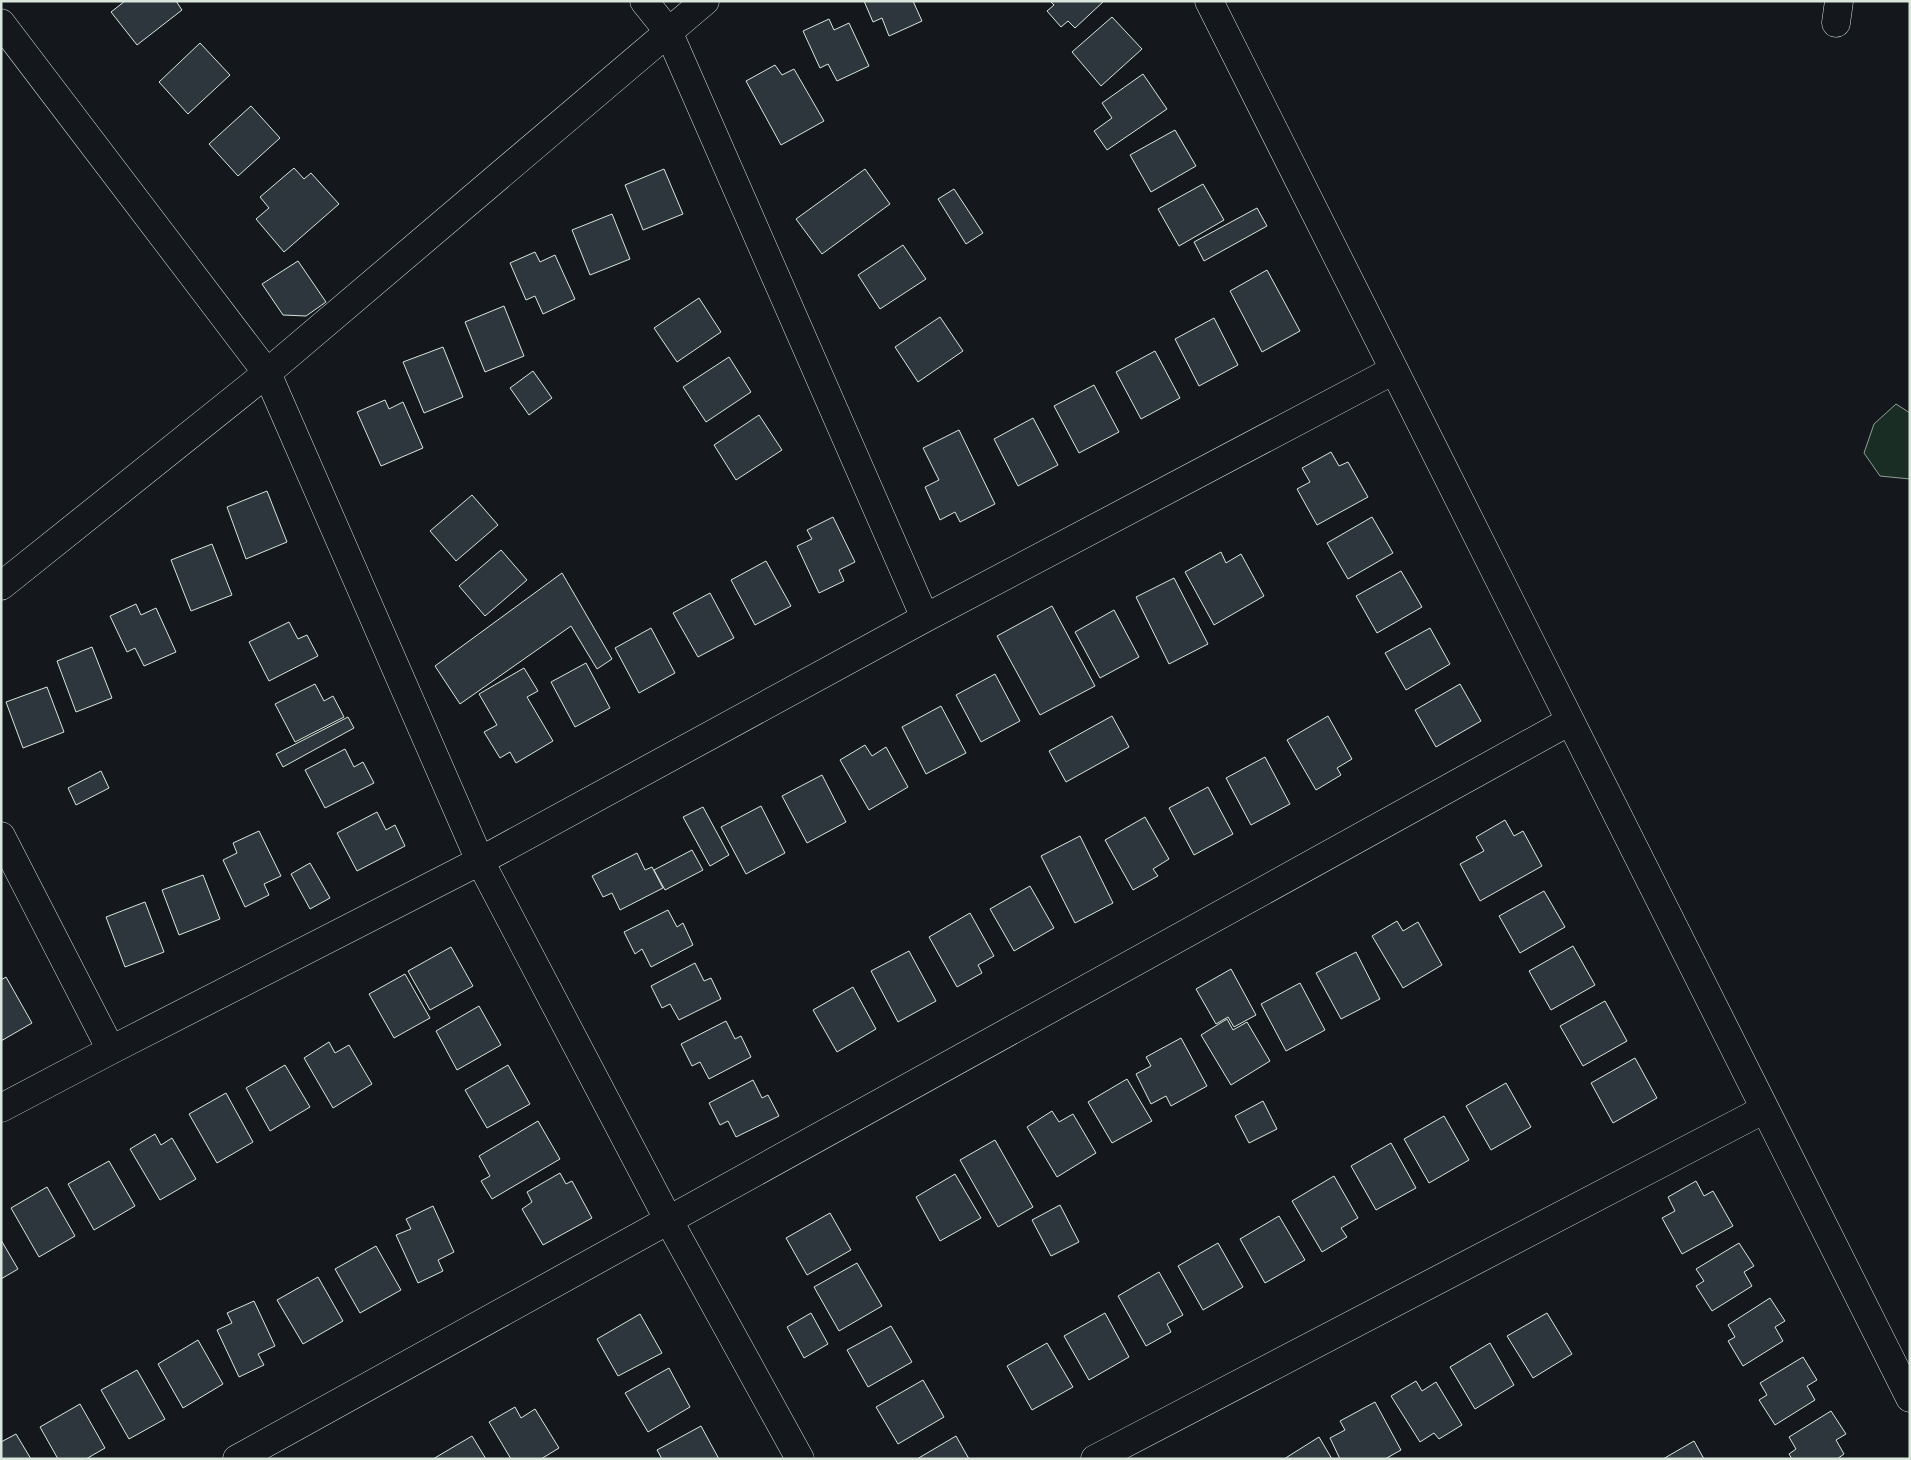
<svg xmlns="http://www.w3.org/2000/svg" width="1911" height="1460" font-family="'Asap Condensed',sans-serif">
<rect width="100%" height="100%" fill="#14181c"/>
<!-- green -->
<path fill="#1a2d24" stroke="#939e99" d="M 1896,404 L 1910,413 L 1910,479 L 1880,476 L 1864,453 L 1874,424 Z"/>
<!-- building -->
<path fill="#2c363c" stroke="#d8e6dc" d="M 125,1 L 176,1 L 182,10 L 137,45 L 111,12 Z
M 864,1 L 913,1 L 922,21 L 889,36 L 882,18 L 873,22 Z
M 1050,1 L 1104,1 L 1075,28 L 1068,21 L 1061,27 L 1047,11 L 1054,5 Z
M 1112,17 L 1142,49 L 1101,86 L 1072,52 Z
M 829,19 L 834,30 L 849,23 L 869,66 L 837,81 L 828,64 L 820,68 L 803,31 Z
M 200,43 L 230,75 L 188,114 L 159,82 Z
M 775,65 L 782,75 L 794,69 L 824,121 L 781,145 L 746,81 Z
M 1143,74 L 1167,109 L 1107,150 L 1094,131 L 1112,118 L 1102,103 Z
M 251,106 L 280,138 L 238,176 L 209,144 Z
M 1175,130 L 1196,166 L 1151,192 L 1130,155 Z
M 294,168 L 304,179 L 311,173 L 339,204 L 284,252 L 256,219 L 269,208 L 260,197 Z
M 664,169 L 683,214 L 643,230 L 625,185 Z
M 865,169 L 890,204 L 822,254 L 796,219 Z
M 1203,184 L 1224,220 L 1179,246 L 1158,209 Z
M 954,189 L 983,233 L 966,244 L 938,199 Z
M 1257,208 L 1267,226 L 1204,261 L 1194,242 Z
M 612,214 L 630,259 L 590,275 L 572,230 Z
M 903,245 L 926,279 L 880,309 L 858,275 Z
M 535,252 L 540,262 L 555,255 L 575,299 L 543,314 L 535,296 L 526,300 L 510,263 Z
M 298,261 L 326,302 L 306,316 L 283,315 L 262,284 Z
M 1267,270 L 1300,331 L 1262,352 L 1230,291 Z
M 699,298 L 721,332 L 677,362 L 654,328 Z
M 504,306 L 524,356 L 485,372 L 465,322 Z
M 940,317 L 963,351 L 918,382 L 895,347 Z
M 1214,318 L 1238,365 L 1199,386 L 1175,339 Z
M 443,347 L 463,397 L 424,413 L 403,362 Z
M 1155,351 L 1180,398 L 1141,419 L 1116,372 Z
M 729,357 L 751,392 L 706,422 L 683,387 Z
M 533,371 L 552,398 L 529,415 L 510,388 Z
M 1094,385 L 1119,432 L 1079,453 L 1054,406 Z
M 385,400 L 389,409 L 403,402 L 423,448 L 381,466 L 357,412 Z
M 759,415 L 782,450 L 736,480 L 714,445 Z
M 1033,418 L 1058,465 L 1018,486 L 994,439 Z
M 959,430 L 995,504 L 960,522 L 955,512 L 940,520 L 925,487 L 939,480 L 923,448 Z
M 1331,452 L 1339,466 L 1348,462 L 1368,497 L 1317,525 L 1297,489 L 1310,482 L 1302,468 Z
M 267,491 L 287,542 L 246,559 L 227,507 Z
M 472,495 L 498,525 L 456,561 L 430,531 Z
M 833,517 L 855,562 L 839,570 L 844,581 L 819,593 L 797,546 L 812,539 L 807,530 Z
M 1372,517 L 1393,553 L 1348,579 L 1327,543 Z
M 212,544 L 232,595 L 191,611 L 171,560 Z
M 501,550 L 527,580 L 485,616 L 459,586 Z
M 1221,552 L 1226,563 L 1241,554 L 1264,596 L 1214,625 L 1185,572 Z
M 766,561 L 791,606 L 755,625 L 731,580 Z
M 1401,571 L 1422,607 L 1377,633 L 1356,596 Z
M 562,573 L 612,659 L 597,669 L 571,626 L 460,704 L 435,666 Z
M 1174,578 L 1208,644 L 1169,664 L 1136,597 Z
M 710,593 L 734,638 L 698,657 L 673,613 Z
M 136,604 L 141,615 L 156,608 L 176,652 L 144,666 L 135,648 L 127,652 L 110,616 Z
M 1052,606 L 1095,686 L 1040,715 L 997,636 Z
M 1114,610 L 1139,657 L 1100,678 L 1075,632 Z
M 289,622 L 298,639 L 307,635 L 318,656 L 269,681 L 249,642 Z
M 651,628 L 675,673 L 639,693 L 615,648 Z
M 1430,628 L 1450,664 L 1406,690 L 1385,653 Z
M 92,647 L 112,698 L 76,712 L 57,661 Z
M 586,663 L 610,708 L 575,727 L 551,682 Z
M 524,668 L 538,691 L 527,697 L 553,741 L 516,763 L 510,752 L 500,758 L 484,732 L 497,725 L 479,694 Z
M 995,674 L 1020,721 L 981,742 L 956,695 Z
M 315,684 L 324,701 L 333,696 L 344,717 L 295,742 L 275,704 Z
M 1460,684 L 1481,721 L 1436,747 L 1415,710 Z
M 47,687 L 64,732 L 23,748 L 6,702 Z
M 941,706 L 966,753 L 926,774 L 902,727 Z
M 1112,716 L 1129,747 L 1066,782 L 1049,751 Z
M 1328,716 L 1352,759 L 1337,768 L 1341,775 L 1316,790 L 1287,740 Z
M 348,717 L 354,728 L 283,767 L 276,754 Z
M 865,745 L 872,756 L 886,747 L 908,787 L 869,810 L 840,760 Z
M 345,749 L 354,767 L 363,762 L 374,783 L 325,808 L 305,770 Z
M 1265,757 L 1290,804 L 1251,825 L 1226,778 Z
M 101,771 L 109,788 L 76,805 L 68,788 Z
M 822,775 L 846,822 L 807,843 L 782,796 Z
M 1208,787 L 1233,834 L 1194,855 L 1169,808 Z
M 761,806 L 785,853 L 746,874 L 721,827 Z
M 703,807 L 729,855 L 710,866 L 683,817 Z
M 377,812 L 386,830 L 395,825 L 405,846 L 357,871 L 337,833 Z
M 1145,817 L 1169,859 L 1153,869 L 1158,876 L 1133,890 L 1105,840 Z
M 1505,820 L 1514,836 L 1523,831 L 1542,866 L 1480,901 L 1460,864 L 1484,851 L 1476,837 Z
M 259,831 L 281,876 L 264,884 L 269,895 L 245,907 L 223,860 L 237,853 L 233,843 Z
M 1080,836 L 1113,903 L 1075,923 L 1041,856 Z
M 692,850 L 703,870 L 665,890 L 654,870 Z
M 637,853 L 645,870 L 652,867 L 663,888 L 620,910 L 612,893 L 603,897 L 592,876 Z
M 310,863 L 330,898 L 310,909 L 291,874 Z
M 203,875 L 220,919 L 179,935 L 162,890 Z
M 1030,886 L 1054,928 L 1014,951 L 990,909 Z
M 1544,891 L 1565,927 L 1520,953 L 1499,916 Z
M 145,902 L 164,952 L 125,967 L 106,917 Z
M 668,910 L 677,927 L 683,923 L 693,945 L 651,967 L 642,949 L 635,954 L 624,932 Z
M 970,913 L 994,956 L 978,965 L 982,973 L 957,987 L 929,937 Z
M 1397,921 L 1403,931 L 1418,922 L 1442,965 L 1403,988 L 1372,936 Z
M 1573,946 L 1595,985 L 1551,1010 L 1529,971 Z
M 451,947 L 473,986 L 430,1010 L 408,971 Z
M 909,951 L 936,1001 L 898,1022 L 871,971 Z
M 1356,952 L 1380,999 L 1341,1019 L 1316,973 Z
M 695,963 L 704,981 L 711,978 L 721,999 L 679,1020 L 670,1004 L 662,1008 L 651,986 Z
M 1231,969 L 1256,1015 L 1234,1027 L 1228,1017 L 1216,1024 L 1196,989 Z
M 405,974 L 430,1018 L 394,1038 L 369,994 Z
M 6,977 L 32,1023 L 1,1041 L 1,980 Z
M 1300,983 L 1325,1030 L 1286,1051 L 1261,1004 Z
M 853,987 L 876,1029 L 837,1052 L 813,1010 Z
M 1605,1001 L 1627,1041 L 1583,1066 L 1560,1026 Z
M 479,1006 L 501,1045 L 457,1070 L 436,1031 Z
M 1227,1019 L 1233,1030 L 1247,1022 L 1270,1061 L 1231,1085 L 1201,1035 Z
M 726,1021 L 735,1039 L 741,1036 L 751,1057 L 709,1079 L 700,1062 L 692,1066 L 681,1044 Z
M 1181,1038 L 1207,1086 L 1171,1106 L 1166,1096 L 1151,1104 L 1136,1074 L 1151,1066 L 1146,1057 Z
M 329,1042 L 335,1053 L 349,1045 L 372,1084 L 333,1108 L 304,1058 Z
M 1635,1058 L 1657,1098 L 1613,1123 L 1591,1083 Z
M 285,1065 L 310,1107 L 270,1131 L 246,1088 Z
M 508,1065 L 530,1104 L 487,1128 L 465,1090 Z
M 1127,1079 L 1152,1121 L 1112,1143 L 1088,1102 Z
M 753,1080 L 762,1098 L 768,1095 L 779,1116 L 736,1137 L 728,1121 L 720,1125 L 709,1103 Z
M 1506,1083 L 1531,1127 L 1491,1150 L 1466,1106 Z
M 226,1093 L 253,1142 L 217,1163 L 189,1114 Z
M 1263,1101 L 1277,1129 L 1249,1143 L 1235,1116 Z
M 1052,1111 L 1059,1122 L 1073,1114 L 1096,1153 L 1057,1177 L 1027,1127 Z
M 1444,1116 L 1469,1160 L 1429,1183 L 1404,1139 Z
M 538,1121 L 560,1159 L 492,1199 L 481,1181 L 490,1176 L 479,1156 Z
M 155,1134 L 161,1145 L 172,1138 L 196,1179 L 160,1200 L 130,1149 Z
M 995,1140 L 1033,1207 L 998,1227 L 960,1160 Z
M 1391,1143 L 1416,1188 L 1376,1210 L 1351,1166 Z
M 109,1161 L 135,1206 L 94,1230 L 68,1184 Z
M 560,1173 L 566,1184 L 572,1181 L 592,1218 L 543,1245 L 522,1209 L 532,1202 L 527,1192 Z
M 955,1174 L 981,1218 L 940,1241 L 916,1197 Z
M 1334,1176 L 1358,1218 L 1341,1228 L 1347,1237 L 1322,1252 L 1292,1201 Z
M 1696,1181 L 1704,1196 L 1713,1191 L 1733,1226 L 1682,1254 L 1662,1218 L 1675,1211 L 1668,1197 Z
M 47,1187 L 75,1236 L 39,1257 L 11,1208 Z
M 1060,1205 L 1079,1242 L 1051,1256 L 1032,1220 Z
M 433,1206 L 454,1252 L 438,1260 L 443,1271 L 418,1283 L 396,1235 L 411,1229 L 406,1219 Z
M 830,1213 L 851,1250 L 807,1275 L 786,1238 Z
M 1279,1216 L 1305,1260 L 1265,1283 L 1240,1239 Z
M 1,1240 L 18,1269 L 1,1279 Z
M 1218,1243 L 1243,1287 L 1203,1310 L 1178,1266 Z
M 1739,1243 L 1754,1266 L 1744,1272 L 1752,1286 L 1712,1311 L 1696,1286 L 1704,1281 L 1696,1269 Z
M 376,1246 L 401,1290 L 360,1313 L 335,1269 Z
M 857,1263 L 882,1306 L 839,1331 L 814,1287 Z
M 1159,1272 L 1183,1315 L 1167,1324 L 1171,1332 L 1146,1346 L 1118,1296 Z
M 318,1277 L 343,1321 L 303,1344 L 277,1300 Z
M 1770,1298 L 1785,1321 L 1775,1327 L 1783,1341 L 1743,1366 L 1728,1341 L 1735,1337 L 1728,1325 Z
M 254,1301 L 275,1346 L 258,1354 L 264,1365 L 239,1377 L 217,1330 L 232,1323 L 227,1313 Z
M 811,1313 L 828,1344 L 804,1358 L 787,1327 Z
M 1105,1313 L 1129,1357 L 1089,1380 L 1064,1336 Z
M 1547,1313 L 1572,1354 L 1533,1378 L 1507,1336 Z
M 640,1314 L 662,1353 L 618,1376 L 597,1339 Z
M 891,1326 L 912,1362 L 868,1387 L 847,1350 Z
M 198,1340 L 223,1384 L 183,1408 L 158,1364 Z
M 1047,1343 L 1073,1387 L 1032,1410 L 1007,1366 Z
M 1490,1343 L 1514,1385 L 1475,1409 L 1450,1367 Z
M 1803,1357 L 1817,1380 L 1807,1386 L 1815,1400 L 1775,1425 L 1759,1400 L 1767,1395 L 1760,1383 Z
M 669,1368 L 690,1407 L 648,1432 L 625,1393 Z
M 137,1370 L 165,1419 L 129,1439 L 101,1390 Z
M 923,1380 L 944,1417 L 898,1444 L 876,1407 Z
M 1416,1381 L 1422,1391 L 1436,1382 L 1462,1425 L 1439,1439 L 1434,1433 L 1420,1442 L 1391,1396 Z
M 1375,1402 L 1401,1450 L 1385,1459 L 1340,1459 L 1330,1438 L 1345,1430 L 1340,1421 Z
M 80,1404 L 105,1448 L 86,1459 L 58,1459 L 40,1427 Z
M 515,1407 L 521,1418 L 535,1409 L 559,1448 L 541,1459 L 511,1459 L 489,1422 Z
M 1831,1411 L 1846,1434 L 1836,1440 L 1844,1454 L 1837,1459 L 1792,1459 L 1789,1454 L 1796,1449 L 1789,1437 Z
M 701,1426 L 719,1459 L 662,1459 L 657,1450 Z
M 16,1434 L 31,1459 L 1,1459 L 1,1442 Z
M 472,1436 L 486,1459 L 433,1459 Z
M 956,1436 L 969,1459 L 917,1459 Z
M 1319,1437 L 1332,1459 L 1284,1459 Z
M 1694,1441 L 1704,1459 L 1663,1459 Z"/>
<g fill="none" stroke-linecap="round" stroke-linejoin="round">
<defs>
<path id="street" d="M 644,1 L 668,31 L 925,618
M 1209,1 L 1910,1398
M 1,23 L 267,373 L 480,861 L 669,1221 L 800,1459
M 1836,23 L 1839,1
M 1,586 L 267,373 L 705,1
M 1,836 L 111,1050
M 1,1108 L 111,1050 L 480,861 L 925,618 L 1394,370
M 237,1459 L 1570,721
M 1095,1459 L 1765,1109"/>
</defs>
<!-- street casing -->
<use href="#street" stroke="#d8e6dc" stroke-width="29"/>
<!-- street -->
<use href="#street" stroke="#14181c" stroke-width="28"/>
</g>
<!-- border -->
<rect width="1911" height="1460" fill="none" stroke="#d8e6dc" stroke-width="5"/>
</svg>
